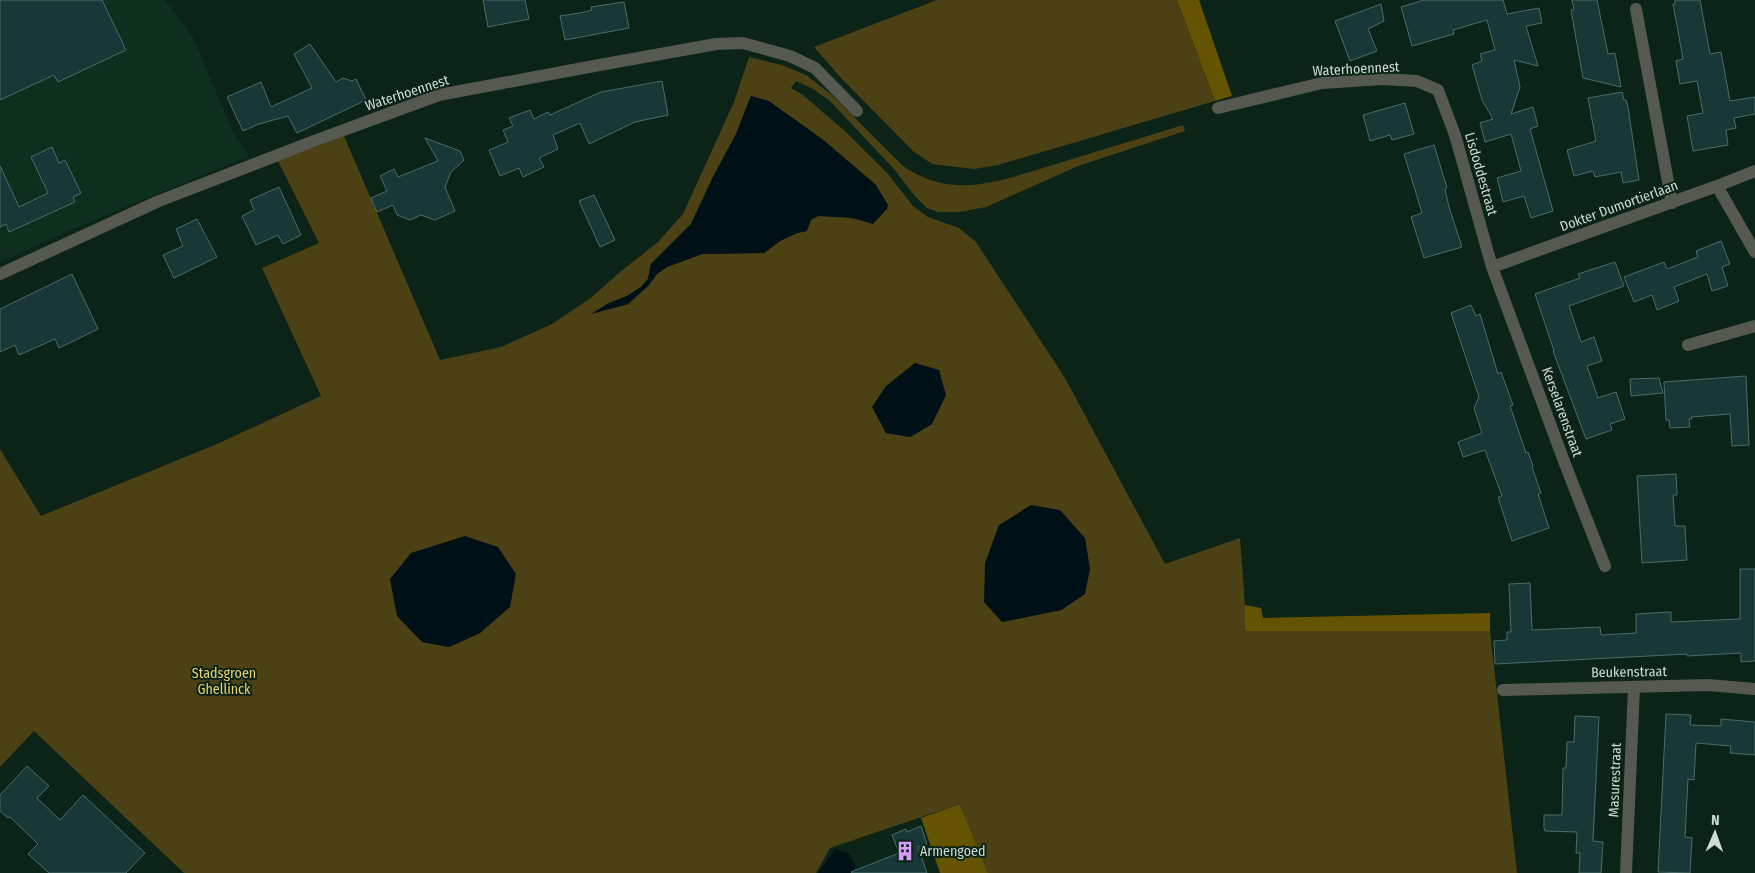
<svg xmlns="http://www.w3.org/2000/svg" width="1755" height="873" font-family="'Fira Sans Condensed',sans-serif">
<rect width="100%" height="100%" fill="#0c2317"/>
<!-- built -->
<path fill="#0e2e1e" d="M 0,0 L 165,0 L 193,37 L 234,135 L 249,156 L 66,232 L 0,262 Z"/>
<!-- green -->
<path fill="#4b4115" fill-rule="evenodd" d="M 937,0 L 1177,0 L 1215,101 L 998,165 L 974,169 L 932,164 L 913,151 L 841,78 L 814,47 Z
M 749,57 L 782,65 L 806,75 L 833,96 L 903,166 C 919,177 937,184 956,185 C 990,187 1024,173 1056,164 C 1098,151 1141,138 1183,125 L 1185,131 L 1078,166 L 986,207 L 960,212 L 938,212 L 927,208 L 914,195 L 894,169 L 829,100 L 813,89 L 796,81 L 791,88 L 803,95 L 846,132 L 888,174 L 913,206 L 928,217 L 959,228 L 976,242 L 1065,378 L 1165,564 L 1240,538 L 1245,605 L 1245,631 L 1490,631 L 1517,873 L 988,873 L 960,804 L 830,848 L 816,873 L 184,873 L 34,731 L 0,767 L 0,449 L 41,516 L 217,444 L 321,396 L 262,268 L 319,243 L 278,161 L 344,136 L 440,360 L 501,347 L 552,324 L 592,297 L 620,272 L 658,242 L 683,214 L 734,102 ZM 751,96 L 791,117 L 822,139 L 876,185 L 873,224 C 861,220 820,209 811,220 C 809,223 808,228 806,231 L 797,233 L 780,241 L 764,253 L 702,254 L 667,267 L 657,274 L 648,286 L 628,304 L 594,313 L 607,304 L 627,296 L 641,287 L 648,279 L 651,264 L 691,224 L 713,177 L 736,134 ZM 932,424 L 910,437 L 886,433 ZM 1085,594 L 1061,610 L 1002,622 ZM 480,633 L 449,647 L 422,642 Z"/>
<!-- forest -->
<path fill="#645401" d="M 1177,0 L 1199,0 L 1232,96 L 1215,101 Z
M 1245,605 L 1261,608 L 1263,618 L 1490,613 L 1490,631 L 1245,631 Z
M 960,804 L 988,873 L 940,873 L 921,818 Z"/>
<!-- water -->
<path fill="#001017" d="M 751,96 L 769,101 L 822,139 L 876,185 L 888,205 L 887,209 L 873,224 L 854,218 L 818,216 L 811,220 L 807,231 L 797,233 L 780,241 L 764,253 L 702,254 L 667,267 L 657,274 L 648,286 L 628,304 L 591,314 L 607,304 L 627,296 L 641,287 L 648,279 L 651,264 L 691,224 L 713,177 L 736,134 Z
M 915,363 L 939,370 L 946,395 L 932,424 L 910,437 L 886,433 L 872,407 L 886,386 Z
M 1031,505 L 1060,510 L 1085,538 L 1090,569 L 1085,594 L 1061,610 L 1002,622 L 984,602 L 985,563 L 999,525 Z
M 465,536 L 498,547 L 516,574 L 510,607 L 480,633 L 449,647 L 422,642 L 397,616 L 390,579 L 411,553 Z
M 835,849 L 848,853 L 855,864 L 854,873 L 818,873 Z"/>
<!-- building -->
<path fill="#173836" stroke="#4b6c69" d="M 0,0 L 102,0 L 126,50 L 58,82 L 54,75 L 0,100 Z
M 483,0 L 525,0 L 529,19 L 488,27 Z
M 1424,0 L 1503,0 L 1507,14 L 1539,8 L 1542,23 L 1526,26 L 1538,66 L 1514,60 L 1520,87 L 1511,114 L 1533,107 L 1538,126 L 1530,129 L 1553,211 L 1531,218 L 1524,196 L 1503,202 L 1497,178 L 1521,171 L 1511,134 L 1485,142 L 1480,123 L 1493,119 L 1482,100 L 1472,65 L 1482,61 L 1480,54 L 1495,50 L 1487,20 L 1453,30 L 1454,34 L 1412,46 L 1401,7 Z
M 1572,0 L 1597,0 L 1608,54 L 1615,53 L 1621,87 L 1583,78 L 1571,10 L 1574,10 Z
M 1675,0 L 1700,0 L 1710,54 L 1721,52 L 1730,101 L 1755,97 L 1755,114 L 1734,118 L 1736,128 L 1726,130 L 1728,145 L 1693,151 L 1687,116 L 1703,113 L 1697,81 L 1680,84 L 1676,61 L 1683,59 L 1673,4 L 1675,4 Z
M 624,2 L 629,28 L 565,40 L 560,16 L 580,13 L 592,10 L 591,7 Z
M 1381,4 L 1384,21 L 1368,29 L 1377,51 L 1350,61 L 1335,21 Z
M 310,44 L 336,82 L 343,78 L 352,81 L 356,79 L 366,100 L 297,133 L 288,116 L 259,124 L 243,131 L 227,97 L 261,82 L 271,107 L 312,88 L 294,54 Z
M 662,81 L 668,115 L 635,122 L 589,144 L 580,123 L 553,135 L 558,149 L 539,158 L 544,167 L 523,177 L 519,168 L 500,176 L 489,150 L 508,142 L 503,130 L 513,126 L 509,118 L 530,110 L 534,119 L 548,112 L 550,115 L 601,92 Z
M 1622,92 L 1624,100 L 1626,100 L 1628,107 L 1639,180 L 1623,183 L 1621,172 L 1595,177 L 1593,171 L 1574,176 L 1567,150 L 1596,141 L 1588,98 Z
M 1405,103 L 1414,134 L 1392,140 L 1390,135 L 1370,141 L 1363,115 Z
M 425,138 L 460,151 L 464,160 L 451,172 L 445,187 L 455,211 L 435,220 L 421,215 L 410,220 L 397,215 L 393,205 L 377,212 L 371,198 L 387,191 L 380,176 L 394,169 L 398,177 L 438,161 Z
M 1434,145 L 1447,188 L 1445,189 L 1449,207 L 1462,247 L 1424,258 L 1411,217 L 1422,213 L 1404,154 Z
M 52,147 L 59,163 L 65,160 L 81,193 L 73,197 L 75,202 L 9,232 L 6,224 L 0,227 L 0,166 L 19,207 L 48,193 L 31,157 Z
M 279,187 L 301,235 L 283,244 L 278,235 L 256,245 L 242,216 L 254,210 L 250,200 Z
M 594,195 L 615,240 L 600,247 L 579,201 Z
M 197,219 L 217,257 L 174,278 L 163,255 L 183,246 L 176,229 Z
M 1721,241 L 1730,264 L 1722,267 L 1728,286 L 1712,291 L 1707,274 L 1674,287 L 1679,301 L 1657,310 L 1652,295 L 1634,302 L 1624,277 L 1664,262 L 1667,269 L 1698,257 L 1696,251 Z
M 1615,262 L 1624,286 L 1569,306 L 1581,342 L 1594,337 L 1602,361 L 1587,366 L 1598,398 L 1616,392 L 1625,419 L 1610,424 L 1612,430 L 1586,439 L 1553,351 L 1554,351 L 1535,294 L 1580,278 L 1578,274 Z
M 72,274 L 98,329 L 59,348 L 55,339 L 19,355 L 15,345 L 0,352 L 0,309 Z
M 1471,305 L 1476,316 L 1480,314 L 1498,374 L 1501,372 L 1513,405 L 1510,406 L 1526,453 L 1528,452 L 1533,466 L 1532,467 L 1541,493 L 1538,494 L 1549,528 L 1512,541 L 1498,497 L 1502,496 L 1485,450 L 1463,457 L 1458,442 L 1482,433 L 1474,408 L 1479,397 L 1451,313 Z
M 1746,376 L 1749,445 L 1732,446 L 1730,414 L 1691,417 L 1692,419 L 1689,419 L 1690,427 L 1670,428 L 1669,420 L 1666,420 L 1664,382 Z
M 1659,378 L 1663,393 L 1631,396 L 1630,379 Z
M 1676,474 L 1677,495 L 1673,495 L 1675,526 L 1685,526 L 1687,560 L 1642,563 L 1637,476 Z
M 1740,569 L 1755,569 L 1755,661 L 1741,662 L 1741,653 L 1687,656 L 1687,654 L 1495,664 L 1494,641 L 1507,640 L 1507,632 L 1511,632 L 1509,584 L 1530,583 L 1532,630 L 1600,627 L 1601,635 L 1636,633 L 1636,614 L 1671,612 L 1671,622 L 1740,619 Z
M 1666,714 L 1691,715 L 1690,725 L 1721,726 L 1721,719 L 1755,722 L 1755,755 L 1730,753 L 1731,746 L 1696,743 L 1694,780 L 1688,779 L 1685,837 L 1692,838 L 1690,873 L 1658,872 Z
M 1575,716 L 1599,717 L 1593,841 L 1603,842 L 1601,873 L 1579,873 L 1580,853 L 1576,853 L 1577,832 L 1545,831 L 1544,828 L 1544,815 L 1562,815 L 1563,768 L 1566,768 L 1567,742 L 1574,742 Z
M 27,766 L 49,786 L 37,798 L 60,820 L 83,795 L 145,853 L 126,873 L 49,873 L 28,854 L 38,844 L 10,817 L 8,818 L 0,811 L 0,795 Z
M 921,826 L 927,844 L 918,847 L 927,873 L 852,873 L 851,872 L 899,853 L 892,835 L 906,829 L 907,832 Z"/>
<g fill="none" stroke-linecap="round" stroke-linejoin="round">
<!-- street -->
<path stroke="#55594f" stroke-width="12" d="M 1636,9 L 1672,203
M 1218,108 L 1322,83 L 1382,79 L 1417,81 L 1438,90 L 1455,135 L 1492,267 L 1565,464 L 1605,566
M 1717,186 L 1755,252
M 1492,267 L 1717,186 L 1755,171
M 0,274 L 159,201 L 314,141 L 439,95 L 594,66 L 716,44 L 743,43 L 790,56 L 815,68 L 857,111
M 1688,345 L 1755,326
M 1503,690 L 1708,685 L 1755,689
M 1626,873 L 1634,688"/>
</g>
<!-- icons -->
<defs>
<symbol id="building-bare" viewBox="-9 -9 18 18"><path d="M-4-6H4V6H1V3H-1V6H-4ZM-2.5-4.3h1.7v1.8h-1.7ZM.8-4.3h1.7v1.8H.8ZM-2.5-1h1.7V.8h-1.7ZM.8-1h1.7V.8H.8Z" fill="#d79bf9" stroke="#0c2317" stroke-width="2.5" paint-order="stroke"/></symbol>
</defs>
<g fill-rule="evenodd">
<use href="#building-bare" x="891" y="837" width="28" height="28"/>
</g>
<g text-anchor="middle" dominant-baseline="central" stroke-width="4" stroke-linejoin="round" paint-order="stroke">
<!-- street labels -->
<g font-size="14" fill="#cedcd3" stroke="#0c2317">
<text transform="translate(1356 69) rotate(-3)">Waterhoennest</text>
<text transform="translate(407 93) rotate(-18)">Waterhoennest</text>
<text transform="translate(1481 174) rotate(74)">Lisdoddestraat</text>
<text transform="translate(1619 206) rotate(-20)">Dokter Dumortierlaan</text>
<text transform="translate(1562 412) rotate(70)">Kerselarenstraat</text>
<text transform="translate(1629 672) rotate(-1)">Beukenstraat</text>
<text transform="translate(1615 780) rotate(-88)">Masurestraat</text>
</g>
<!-- park labels -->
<g font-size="14" fill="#e9d26f" stroke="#0c2317">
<text x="224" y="673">Stadsgroen<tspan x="224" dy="16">Ghellinck</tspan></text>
</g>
<!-- poi labels -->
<g font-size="14" fill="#cedcd3" stroke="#0c2317" text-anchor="start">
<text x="920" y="851">Armengoed</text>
</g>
</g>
<!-- north arrow -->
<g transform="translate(1715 833) rotate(2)" stroke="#0c2317" stroke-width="4" paint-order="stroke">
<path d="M0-4L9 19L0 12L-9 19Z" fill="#cedcd3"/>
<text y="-8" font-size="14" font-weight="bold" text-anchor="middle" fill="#cedcd3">N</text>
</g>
</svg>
